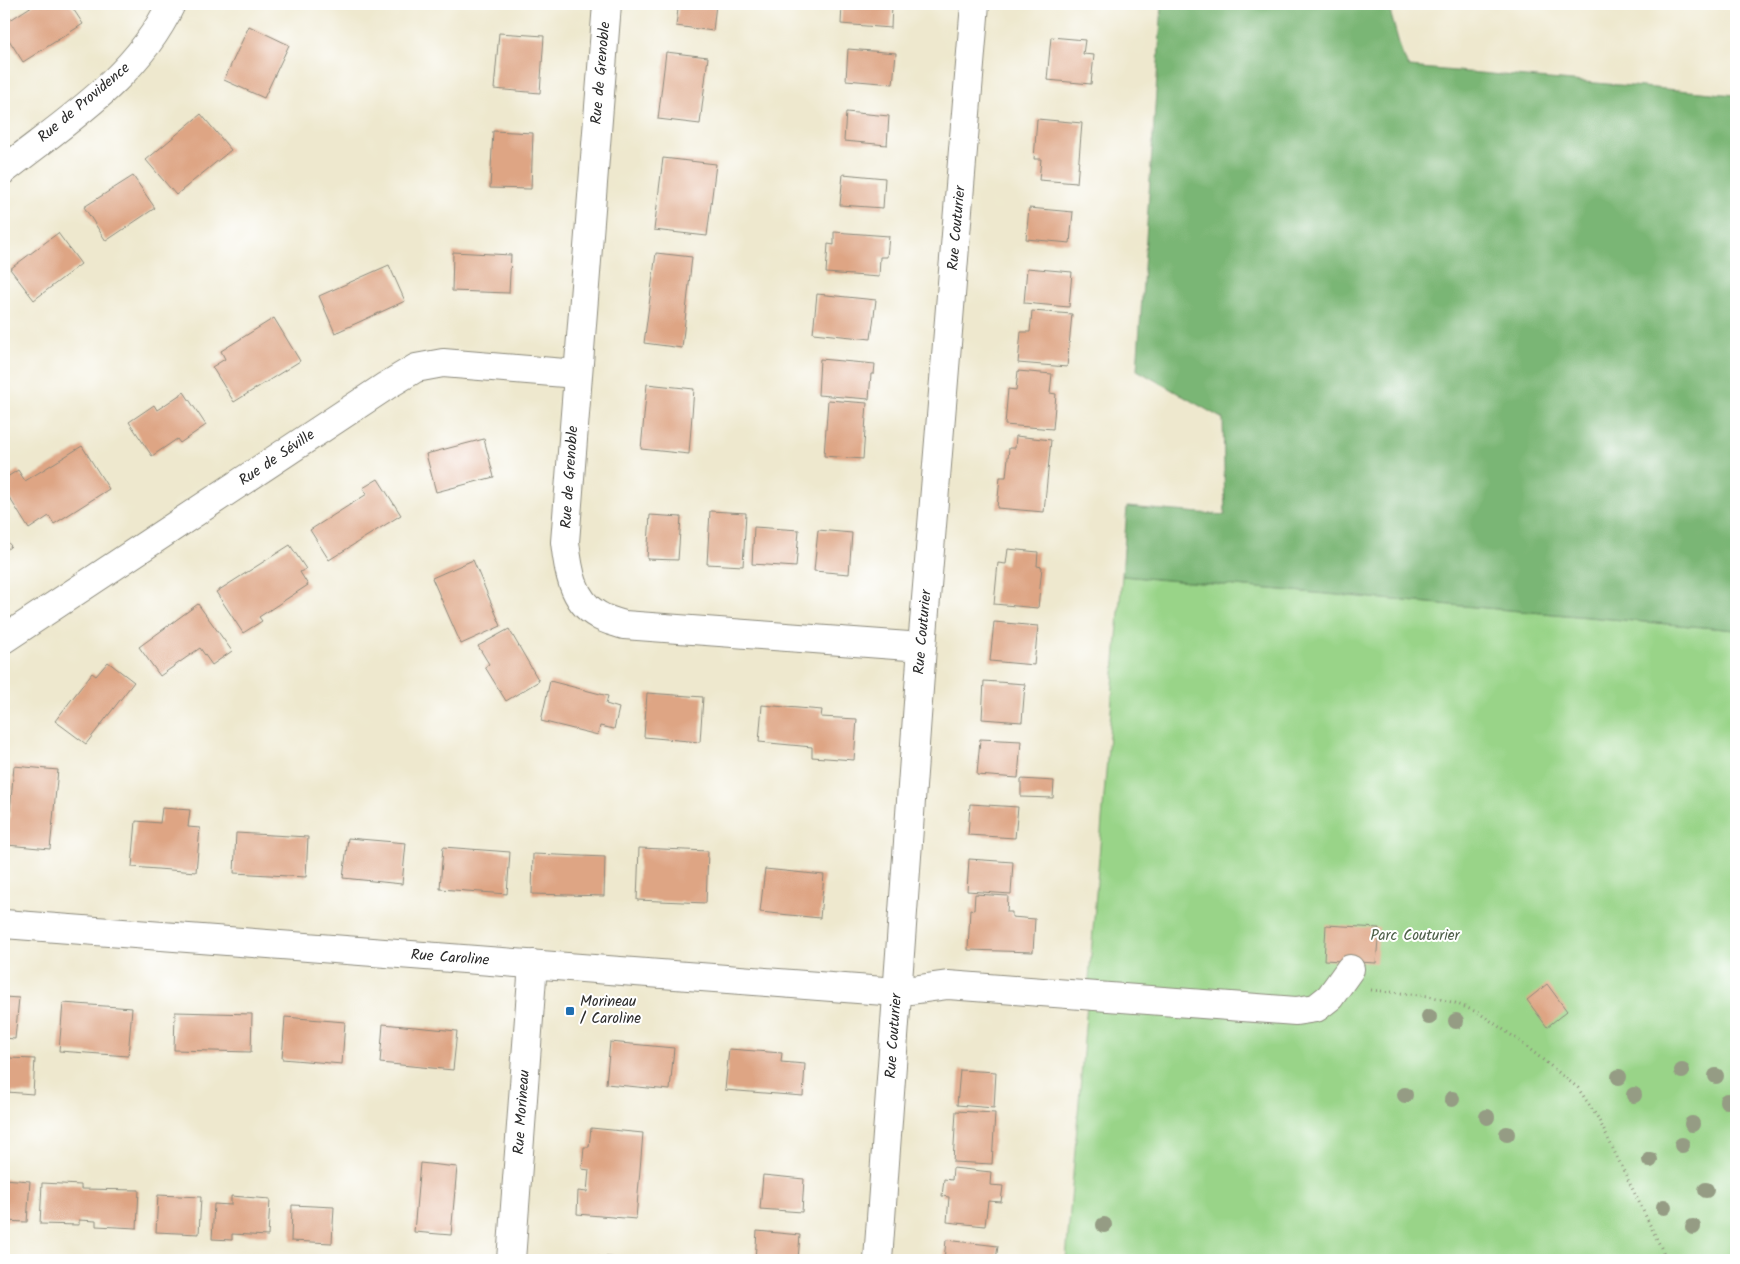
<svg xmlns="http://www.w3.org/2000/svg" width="1740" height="1264" font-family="Kalam,sans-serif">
<rect width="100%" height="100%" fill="#fff"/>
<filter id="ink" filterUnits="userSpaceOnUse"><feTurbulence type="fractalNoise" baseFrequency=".02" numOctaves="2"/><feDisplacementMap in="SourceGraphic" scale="10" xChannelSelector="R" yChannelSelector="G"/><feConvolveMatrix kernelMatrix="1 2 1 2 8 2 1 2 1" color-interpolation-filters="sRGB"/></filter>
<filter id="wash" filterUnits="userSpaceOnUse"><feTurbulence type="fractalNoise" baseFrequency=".0096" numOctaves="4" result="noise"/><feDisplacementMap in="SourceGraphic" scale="20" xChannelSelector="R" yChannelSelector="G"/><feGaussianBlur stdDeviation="1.12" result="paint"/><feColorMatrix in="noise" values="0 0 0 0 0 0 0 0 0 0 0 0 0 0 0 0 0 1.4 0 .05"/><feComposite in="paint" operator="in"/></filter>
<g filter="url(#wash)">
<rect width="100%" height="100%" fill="#eee8ce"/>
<!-- green -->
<path fill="#99d488" stroke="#62805a" d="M 1122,576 L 1736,630 L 1736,1260 L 1066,1260 Z"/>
<!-- forest -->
<path fill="#7ab674" stroke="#527050" d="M 1162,4 L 1388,4 L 1402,54 L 1409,67 L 1736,95 L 1736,630 L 1122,576 L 1127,507 L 1225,515 L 1223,419 L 1137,370 Z"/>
<g id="blocks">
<!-- building -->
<path fill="#dea584" d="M 35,4 L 70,4 L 83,24 L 23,62 L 4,32 L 4,24 Z
M 671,4 L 716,4 L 713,31 L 676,26 L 678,9 L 671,8 Z
M 842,4 L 892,4 L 891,28 L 841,24 Z
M 249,26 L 289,45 L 264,98 L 224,80 Z
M 499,33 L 544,36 L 540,93 L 494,89 Z
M 1051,37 L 1085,40 L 1083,54 L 1094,55 L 1091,84 L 1047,80 Z
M 848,49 L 896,53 L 893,84 L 846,80 Z
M 666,52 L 708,57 L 700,124 L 658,119 Z
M 846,112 L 889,116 L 887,145 L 844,141 Z
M 201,114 L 231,150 L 176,195 L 146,160 Z
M 1037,119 L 1082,123 L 1077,183 L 1039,180 L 1041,159 L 1034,159 Z
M 493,131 L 533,133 L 531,189 L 490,188 Z
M 663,158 L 716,164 L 707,236 L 654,230 Z
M 843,174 L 885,178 L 883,208 L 840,205 Z
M 133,176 L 155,208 L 106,241 L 84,207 Z
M 1029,208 L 1073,212 L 1070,243 L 1026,239 Z
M 834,232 L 889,236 L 887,257 L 880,257 L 879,277 L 826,273 L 828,244 L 834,245 Z
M 58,233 L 81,264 L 34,300 L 10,269 Z
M 453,252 L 511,255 L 509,293 L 452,291 Z
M 656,253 L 692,257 L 682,348 L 644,343 Z
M 389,265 L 405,301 L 335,333 L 319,296 Z
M 1027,268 L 1072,272 L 1069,307 L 1024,303 Z
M 817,294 L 876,300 L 871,339 L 813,333 Z
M 1032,311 L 1072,314 L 1067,367 L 1018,363 L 1021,332 L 1030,332 Z
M 274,318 L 300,361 L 234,402 L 212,367 L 225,359 L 221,351 Z
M 820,359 L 875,364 L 874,374 L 871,374 L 869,399 L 818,395 Z
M 1018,371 L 1052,374 L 1050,393 L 1056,394 L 1053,429 L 1005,425 L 1008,389 L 1016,390 Z
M 647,384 L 694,389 L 689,454 L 641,449 Z
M 184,392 L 206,425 L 180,443 L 177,439 L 152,456 L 129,422 L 154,405 L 157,410 Z
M 828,400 L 867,403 L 863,459 L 824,456 Z
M 1016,436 L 1051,440 L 1044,512 L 997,508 L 1000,477 L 1006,477 L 1009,448 L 1015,448 Z
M 484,439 L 494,477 L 436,492 L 426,454 Z
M 82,446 L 109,489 L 54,524 L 49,516 L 29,529 L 4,489 L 4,479 L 18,470 L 25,481 Z
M 378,479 L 401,515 L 329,560 L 310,530 L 367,494 L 363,488 Z
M 710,511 L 746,513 L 743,566 L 707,564 Z
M 650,515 L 681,517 L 678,560 L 647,559 Z
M 754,527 L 799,530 L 796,567 L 752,564 Z
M 818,530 L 852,533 L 849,574 L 814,571 Z
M 4,538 L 11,546 L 4,552 Z
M 290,545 L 306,569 L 300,572 L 308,585 L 259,617 L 262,621 L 243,633 L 216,592 Z
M 1008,549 L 1038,552 L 1037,566 L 1042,567 L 1038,608 L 994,604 L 998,563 L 1006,564 Z
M 473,560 L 501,626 L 461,644 L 432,578 Z
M 198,604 L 232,651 L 212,665 L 200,648 L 160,676 L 139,647 Z
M 994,622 L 1038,626 L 1034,665 L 990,661 Z
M 509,629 L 539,681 L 506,701 L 485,667 L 489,664 L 478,646 Z
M 108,662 L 134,682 L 86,744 L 55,721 L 92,673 L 96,676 Z
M 550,681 L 608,696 L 606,704 L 619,708 L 614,729 L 600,726 L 598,735 L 541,721 Z
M 984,681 L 1025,684 L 1022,722 L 982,719 Z
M 647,693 L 703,697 L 700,742 L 644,737 Z
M 762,705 L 822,710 L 821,717 L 857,719 L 854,760 L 812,757 L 812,747 L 759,742 Z
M 980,739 L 1021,741 L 1018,778 L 977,775 Z
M 14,766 L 58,770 L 50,849 L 7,845 Z
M 1021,779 L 1054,781 L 1053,798 L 1021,797 Z
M 970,804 L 1018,807 L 1015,838 L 968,835 Z
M 162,808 L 190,810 L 188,827 L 200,828 L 196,872 L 132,867 L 136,821 L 160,823 Z
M 236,833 L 308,837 L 306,877 L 234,873 Z
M 348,838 L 406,843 L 402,884 L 343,878 Z
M 443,847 L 510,852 L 507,894 L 440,889 Z
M 639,848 L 708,851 L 706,903 L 637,900 Z
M 533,854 L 605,857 L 604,896 L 532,894 Z
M 969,859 L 1013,862 L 1011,894 L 967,891 Z
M 765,869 L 824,875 L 820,918 L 760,912 Z
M 975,894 L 1008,896 L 1007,912 L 1012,912 L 1012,917 L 1035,919 L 1033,952 L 968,950 L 970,909 L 974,910 Z
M 1326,925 L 1379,928 L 1376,963 L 1324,960 Z
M 1547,984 L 1567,1011 L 1547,1027 L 1527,1000 Z
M 4,997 L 19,998 L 15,1039 L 4,1038 Z
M 63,1003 L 132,1008 L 128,1056 L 59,1051 Z
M 175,1012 L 252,1014 L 251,1052 L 174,1050 Z
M 285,1017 L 345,1022 L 342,1064 L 282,1059 Z
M 383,1024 L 457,1031 L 453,1070 L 380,1063 Z
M 610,1042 L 674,1048 L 670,1090 L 606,1084 Z
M 729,1049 L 782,1053 L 781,1062 L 805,1064 L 803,1096 L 725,1090 Z
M 9,1058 L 35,1059 L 33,1094 L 7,1092 Z
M 960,1070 L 996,1072 L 994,1108 L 957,1105 Z
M 956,1111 L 995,1113 L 992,1164 L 953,1162 Z
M 591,1128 L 643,1133 L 636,1219 L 577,1214 L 578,1191 L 587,1192 L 589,1170 L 582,1169 L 584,1147 L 589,1147 Z
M 420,1163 L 457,1167 L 451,1235 L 414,1232 Z
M 953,1168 L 991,1172 L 990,1185 L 1003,1186 L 1001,1202 L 988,1201 L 985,1226 L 947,1222 L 949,1197 L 942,1196 L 944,1179 L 952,1180 Z
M 763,1175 L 804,1179 L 802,1212 L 760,1209 Z
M 4,1179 L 30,1181 L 27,1222 L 4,1221 Z
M 42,1183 L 81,1185 L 81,1189 L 139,1190 L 137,1228 L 96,1226 L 96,1221 L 79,1220 L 79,1225 L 40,1224 Z
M 158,1195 L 201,1197 L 199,1234 L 156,1232 Z
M 231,1196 L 270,1199 L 268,1236 L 232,1234 L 232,1240 L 212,1239 L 214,1204 L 231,1205 Z
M 292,1205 L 334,1207 L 332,1243 L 291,1241 Z
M 757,1231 L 800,1235 L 798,1260 L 755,1260 Z
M 946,1240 L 998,1246 L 996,1260 L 944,1260 Z
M 581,1255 L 620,1258 L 620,1260 L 580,1260 Z"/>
</g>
</g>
<g filter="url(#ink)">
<use href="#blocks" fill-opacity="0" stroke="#8c8a7c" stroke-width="1"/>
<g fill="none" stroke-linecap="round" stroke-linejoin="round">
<defs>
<path id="minor" d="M 607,4 L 565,542 C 568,568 572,601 598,615 C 605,620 615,622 624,625 L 922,647
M 4,170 C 66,121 137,77 171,4
M 4,639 L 386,386 L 416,368 L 443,363 L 577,374
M 4,924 L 897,992 L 948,985 L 1296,1011 L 1316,1008 L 1330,997 L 1350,969
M 511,1260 L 533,964
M 878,1260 L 922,647 L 975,4"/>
</defs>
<!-- minor casing -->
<use href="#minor" stroke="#8c8a7c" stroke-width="30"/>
<!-- path -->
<path stroke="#8c8a7c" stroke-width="3" stroke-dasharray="1 4" stroke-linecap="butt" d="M 1371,990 L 1429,996 L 1455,1003 L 1479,1013 L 1517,1039 L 1578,1088 L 1598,1118 L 1667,1260"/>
<!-- minor -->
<use href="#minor" stroke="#fff" stroke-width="28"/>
</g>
<!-- trees -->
<g fill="#959c84">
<circle cx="1429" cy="1017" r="8"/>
<circle cx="1456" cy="1021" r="8"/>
<circle cx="1682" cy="1071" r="8"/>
<circle cx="1716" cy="1076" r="8"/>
<circle cx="1619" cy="1077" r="8"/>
<circle cx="1405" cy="1095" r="8"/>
<circle cx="1634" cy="1095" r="8"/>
<circle cx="1452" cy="1099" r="8"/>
<circle cx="1727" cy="1101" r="8"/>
<circle cx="1487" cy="1117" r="8"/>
<circle cx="1692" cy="1124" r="8"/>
<circle cx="1507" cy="1134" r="8"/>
<circle cx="1682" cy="1145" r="8"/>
<circle cx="1650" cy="1160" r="8"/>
<circle cx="1706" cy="1190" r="8"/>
<circle cx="1664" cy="1207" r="8"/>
<circle cx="1104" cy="1225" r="8"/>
<circle cx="1693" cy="1227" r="8"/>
</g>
</g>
<!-- markers -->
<rect fill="#1f6fb2" stroke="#fff" stroke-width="2" x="565" y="1006" width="10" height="10" rx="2.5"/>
<g text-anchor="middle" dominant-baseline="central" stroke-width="4" stroke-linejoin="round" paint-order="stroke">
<!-- street labels -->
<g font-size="15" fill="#2b2b2b" stroke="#fff">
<text transform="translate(601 73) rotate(-85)">Rue de Grenoble</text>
<text transform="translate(84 103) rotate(-40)">Rue de Providence</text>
<text transform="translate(957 228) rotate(-85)">Rue Couturier</text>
<text transform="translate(277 458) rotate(-34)">Rue de Séville</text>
<text transform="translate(570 477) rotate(-86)">Rue de Grenoble</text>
<text transform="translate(923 632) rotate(-85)">Rue Couturier</text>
<text transform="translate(450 958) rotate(4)">Rue Caroline</text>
<text transform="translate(894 1036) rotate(-86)">Rue Couturier</text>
<text transform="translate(522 1112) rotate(-86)">Rue Morineau</text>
</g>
<!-- park labels -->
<g font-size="15" fill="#4c5e47" stroke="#fff">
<text x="1415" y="936">Parc Couturier</text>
</g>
<!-- poi labels -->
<g font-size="15" fill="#2b2b2b" stroke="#fff" text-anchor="start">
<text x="580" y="1002">Morineau<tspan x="580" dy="17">/ Caroline</tspan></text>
</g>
</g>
<!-- margin -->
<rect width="1740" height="1264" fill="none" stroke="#fff" stroke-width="20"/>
</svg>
